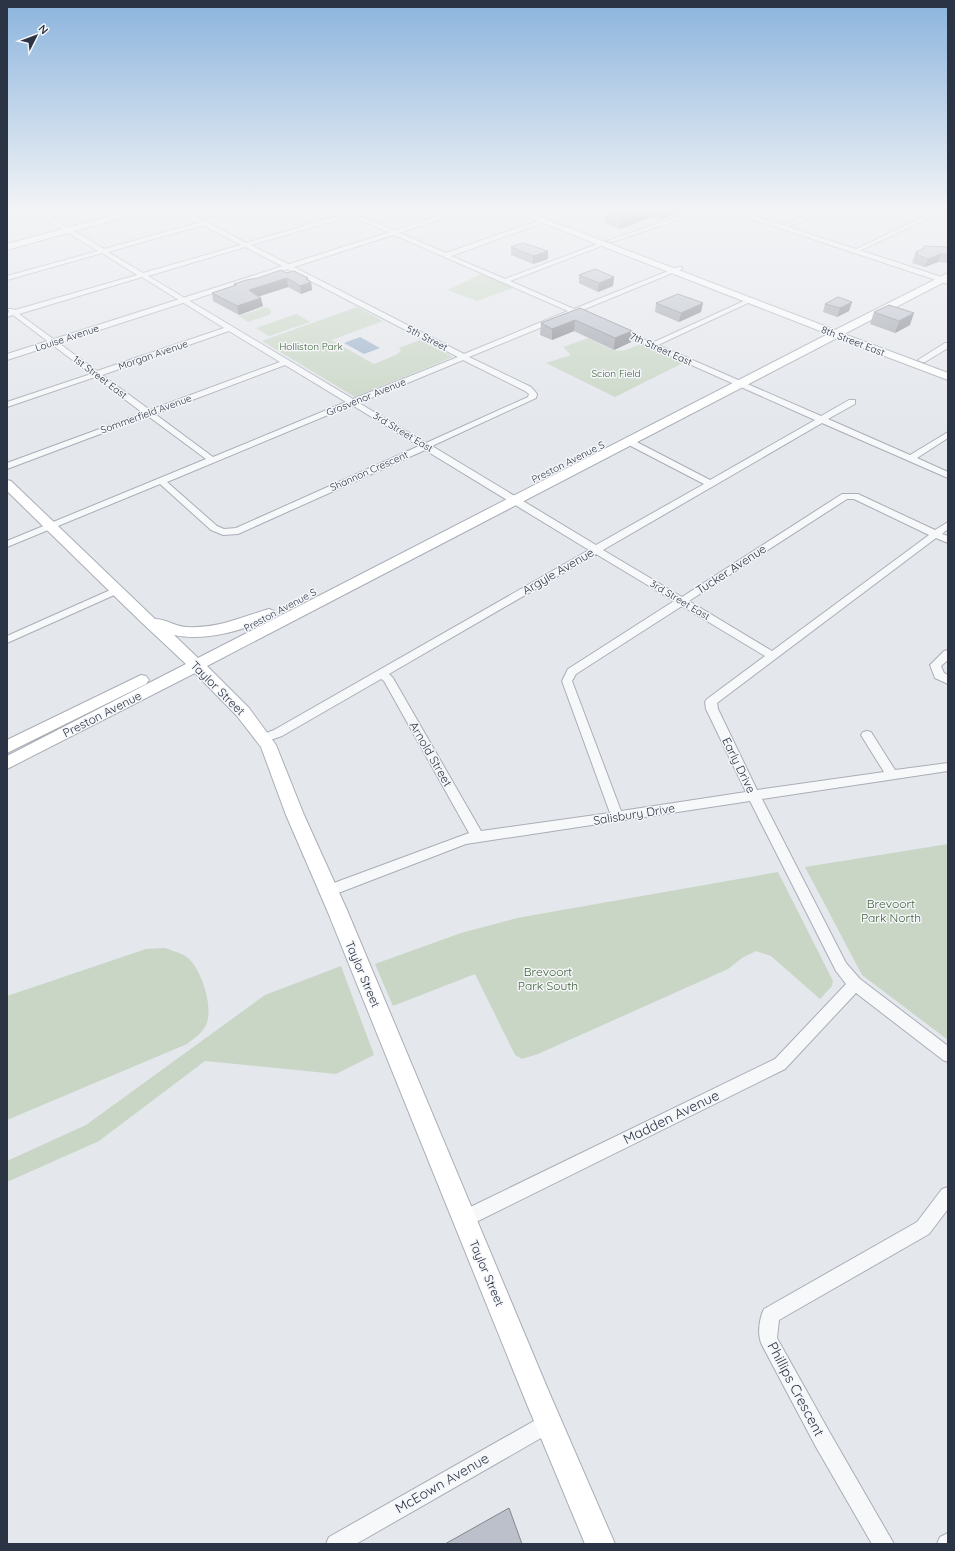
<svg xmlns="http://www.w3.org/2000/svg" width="955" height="1551" font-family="Quicksand,sans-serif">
<rect width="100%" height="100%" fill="#e4e7ec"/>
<!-- green -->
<path fill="#c9d6c5" d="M 481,274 L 513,288 L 477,301 L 448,290 Z
M 266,307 L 271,310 L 271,314 L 248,322 L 239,316 Z
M 357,307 L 383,321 L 331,340 L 374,364 L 396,355 L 401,351 L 399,348 L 420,340 L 453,357 L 355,397 L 262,341 Z
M 296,314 L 310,322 L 269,336 L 256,328 Z
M 588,338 C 616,351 615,357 644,342 L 687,361 L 615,397 L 546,363 L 571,355 L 563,347 Z
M 948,844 L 948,1040 L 862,975 L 805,867 Z
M 778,872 L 833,981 L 832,986 L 820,999 L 771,956 L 756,951 L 742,958 L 728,969 L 538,1054 L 522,1059 L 515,1055 L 475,974 L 393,1006 L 375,964 L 461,933 L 517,918 Z
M 165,948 C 173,951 182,953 188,958 C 202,970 215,1010 205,1027 C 201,1034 193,1039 187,1044 L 7,1120 L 7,996 L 146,949 Z
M 341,966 L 374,1055 L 336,1074 L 205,1061 L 99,1141 L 7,1182 L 7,1161 L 86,1125 L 265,995 Z"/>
<!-- water -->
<path fill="#9fb4cc" d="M 360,337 L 380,348 L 364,354 L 344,343 Z"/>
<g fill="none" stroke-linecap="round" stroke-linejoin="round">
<defs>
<path id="minor" d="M 30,209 L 43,209 L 40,211 L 104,249 L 198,223 L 173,209 L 181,209 L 204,221 L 246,209 L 257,209 L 209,223 L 246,243 L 351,212 L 446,253 L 543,219 L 545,220 L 545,222 L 451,256 L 505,279 L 600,243 L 604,243 L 604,245 L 510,281 L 574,309 L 678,267 L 682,267 L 682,269 L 580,311 L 589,316 L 589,318 L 585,318 L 574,314 L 469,357 L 531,387 L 537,394 L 536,398 L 432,446 L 596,545 L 704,484 L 625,443 L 624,441 L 625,439 L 631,439 L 710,480 L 815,420 L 615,331 L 615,329 L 619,329 L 652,343 L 746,300 L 750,300 L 750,302 L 658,345 L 821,416 L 849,400 L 855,400 L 855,404 L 828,419 L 910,455 L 948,432 L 948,438 L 917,458 L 948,472 L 948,478 L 822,423 L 603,550 L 682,597 L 842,494 L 858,494 L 935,530 L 948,522 L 948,529 L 942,534 L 948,536 L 948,543 L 936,538 L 717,703 L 718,709 L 757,790 L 884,772 L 861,735 L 863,732 L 867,731 L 871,732 L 895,770 L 948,763 L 948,771 L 762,799 L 846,963 L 860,979 L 948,1046 L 948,1062 L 943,1060 L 856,993 L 785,1069 L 470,1225 L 464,1227 L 458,1225 L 456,1219 L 458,1213 L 775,1059 L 846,984 L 836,971 L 750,801 L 466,844 L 333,895 L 328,897 L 323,895 L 321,891 L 323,887 L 469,833 L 384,681 L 381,679 L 282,736 L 265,742 L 261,741 L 259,738 L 261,735 L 274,730 L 589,550 L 425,450 L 238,534 L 223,535 L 211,530 L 160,484 L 7,547 L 7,541 L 206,459 L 148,416 L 7,469 L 7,463 L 143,413 L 95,377 L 7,407 L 7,402 L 91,374 L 13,315 L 7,317 L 7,313 L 9,312 L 8,309 L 12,309 L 15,310 L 137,275 L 102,253 L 7,280 L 7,276 L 98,251 L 34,212 L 7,220 L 7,216 ZM 351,216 L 568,311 L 464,354 L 251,245 ZM 203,225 L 241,245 L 143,273 L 108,252 ZM 245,247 L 458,357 L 353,399 L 148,276 ZM 142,277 L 224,328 L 97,371 L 19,314 ZM 229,331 L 280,362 L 150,410 L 102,375 ZM 463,360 L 525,391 L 529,394 L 528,397 L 426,443 L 359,403 ZM 285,365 L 346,402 L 213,457 L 155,414 ZM 352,405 L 419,446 L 236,528 L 224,529 L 217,526 L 167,482 ZM 847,499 L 854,499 L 929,535 L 772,651 L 689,601 ZM 596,554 L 674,601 L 568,669 L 562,681 L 610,813 L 481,831 L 393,678 L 389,674 ZM 682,606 L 765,656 L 707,699 L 705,702 L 706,709 L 746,792 L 621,811 L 572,681 L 576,674 Z
M 701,209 L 711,209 L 612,242 L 607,241 Z
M 820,209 L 829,209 L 788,227 L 783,226 Z
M 940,209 L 948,209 L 855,253 L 850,252 Z
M 945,343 L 948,343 L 948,348 L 925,362 L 922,362 L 918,360 Z
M 117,587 L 121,588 L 122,590 L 121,592 L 7,643 L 7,636 Z
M 948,650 L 948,660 L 941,666 L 944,673 L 948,675 L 948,684 L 935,678 L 930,665 L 944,651 Z
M 948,1187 L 948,1209 L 929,1234 L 779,1320 L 777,1338 L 830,1433 L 894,1544 L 872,1544 L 816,1447 L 762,1345 C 757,1335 759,1319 764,1309 L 917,1222 L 942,1189 Z
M 548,1413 L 555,1416 L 558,1423 L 555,1430 L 356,1544 L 326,1544 L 329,1537 Z
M 948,1533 L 948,1544 L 937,1544 L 940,1537 Z"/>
<path id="tertiary" d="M 462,209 L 473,209 L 7,360 L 7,354 Z
M 722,209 L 733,209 L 948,279 L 948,284 Z"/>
<path id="secondary" d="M 137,209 L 152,209 L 7,250 L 7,244 Z
M 507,209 L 519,209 L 835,330 L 948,273 L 948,280 L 844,334 L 948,373 L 948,380 L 837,338 L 207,666 L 249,708 L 276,745 L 304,815 L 347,910 L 549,1392 L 615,1544 L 585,1544 L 526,1402 L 327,910 L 286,815 L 261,747 L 237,716 L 195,673 L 7,769 L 7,756 L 186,664 L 140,621 L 7,491 L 7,480 L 11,481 L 155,619 C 166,619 176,627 187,627 C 217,629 241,617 269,609 L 274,611 L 276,614 C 272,620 264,622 257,624 C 231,633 202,641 174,635 L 198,658 L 828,334 Z
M 141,675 L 146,676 L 149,680 L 146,684 L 7,753 L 7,740 Z"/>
</defs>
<!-- minor casing -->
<use href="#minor" stroke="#a9aeb7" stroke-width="2"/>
<!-- tertiary casing -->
<use href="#tertiary" stroke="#a9aeb7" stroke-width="2"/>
<!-- secondary casing -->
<use href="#secondary" stroke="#a9aeb7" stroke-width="2"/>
<!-- minor -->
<use href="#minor" fill="#f7f8fa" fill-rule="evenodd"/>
<!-- tertiary -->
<use href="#tertiary" fill="#f7f8fa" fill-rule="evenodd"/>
<!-- secondary -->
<use href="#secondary" fill="#fff" fill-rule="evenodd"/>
</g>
<!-- wall -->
<path fill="#a1a5ae" d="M 609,209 L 687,209 L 660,220 L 652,217 L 620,229 L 605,223 L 606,210 Z
M 924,246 L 948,247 L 948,263 L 938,262 L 925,267 L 912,263 L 916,252 L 923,249 Z
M 511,247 L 548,251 L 548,259 L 533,264 L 511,255 Z
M 286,273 L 311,282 L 312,290 L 301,294 L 288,287 L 259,296 L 263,306 L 239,315 L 213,301 L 212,293 L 234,286 L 234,284 Z
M 579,275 L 614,277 L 613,286 L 598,292 L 579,283 Z
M 852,302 L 849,311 L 837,317 L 823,312 L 825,304 Z
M 656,303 L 701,312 L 679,322 L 655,312 Z
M 580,308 L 631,342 L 614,350 L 574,331 L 552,340 L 540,335 L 541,323 Z
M 874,312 L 910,325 L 895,333 L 870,324 Z"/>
<!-- shaded-wall -->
<path fill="#83868d" d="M 639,209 L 653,209 L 652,217 L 620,229 L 621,216 Z
M 661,209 L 687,209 L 660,220 Z
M 548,251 L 548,259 L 533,264 L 533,256 Z
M 941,254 L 938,262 L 925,267 L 928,259 Z
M 614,277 L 613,286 L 598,292 L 599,283 Z
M 287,278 L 288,287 L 251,299 L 249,290 Z
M 308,278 L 309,283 L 311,282 L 312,290 L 301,294 L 300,286 L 306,279 Z
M 261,298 L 263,306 L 239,315 L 237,306 Z
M 852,302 L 849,311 L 837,317 L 840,308 Z
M 703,303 L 701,312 L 679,322 L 681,313 Z
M 914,313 L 910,325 L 895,333 L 899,321 Z
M 575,320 L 574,331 L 552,340 L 552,329 Z
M 632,331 L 631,342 L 614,350 L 615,338 Z"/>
<!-- building -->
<path fill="#bbc0ca" stroke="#83868d" d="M 609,209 L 639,209 L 621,216 L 606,210 Z
M 523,243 L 548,251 L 533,256 L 511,247 Z
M 924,246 L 948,247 L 948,255 L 941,254 L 928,259 L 915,254 L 918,253 L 916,252 L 923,249 Z
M 595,269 L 614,277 L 599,283 L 579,275 Z
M 281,270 L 286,273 L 294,271 L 308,278 L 306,279 L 311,282 L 300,286 L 287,278 L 249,290 L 261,298 L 237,306 L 212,293 L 236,285 L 234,284 L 246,280 L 258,278 Z
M 678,294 L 703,303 L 681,313 L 656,303 Z
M 838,297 L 852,302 L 840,308 L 825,304 Z
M 889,305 L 914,313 L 899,321 L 874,312 Z
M 580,308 L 632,331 L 615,338 L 575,320 L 552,329 L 541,323 Z
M 509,1508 L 522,1544 L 445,1544 Z"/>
<!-- sky -->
<linearGradient id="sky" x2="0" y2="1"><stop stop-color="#8bb4dd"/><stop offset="0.49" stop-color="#f3f4f6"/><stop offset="1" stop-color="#f3f4f6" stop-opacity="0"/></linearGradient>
<rect width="955" height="427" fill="url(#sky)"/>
<g text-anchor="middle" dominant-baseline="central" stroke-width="3" stroke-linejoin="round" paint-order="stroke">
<!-- far-street labels -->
<g font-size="10" fill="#2b3445" stroke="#f4f6f9">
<text transform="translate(67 338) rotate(-18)">Louise Avenue</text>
<text transform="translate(427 338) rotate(27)">5th Street</text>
<text transform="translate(853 341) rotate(21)">8th Street East</text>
<text transform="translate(661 349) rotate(24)">7th Street East</text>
<text transform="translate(153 355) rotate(-19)">Morgan Avenue</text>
<text transform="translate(100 377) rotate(37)">1st Street East</text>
<text transform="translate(366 397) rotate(-22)">Grosvenor Avenue</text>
<text transform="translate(146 414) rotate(-20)">Sommerfield Avenue</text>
<text transform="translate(403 432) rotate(31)">3rd Street East</text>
<text transform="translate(568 462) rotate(-27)">Preston Avenue S</text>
<text transform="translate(369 471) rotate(-24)">Shannon Crescent</text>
<text transform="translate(680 600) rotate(31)">3rd Street East</text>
<text transform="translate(280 610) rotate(-28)">Preston Avenue S</text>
</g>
<!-- far-park labels -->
<g font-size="10" fill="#3f6138" stroke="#f4f6f9">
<text x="311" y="346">Holliston Park</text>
<text x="616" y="373">Scion Field</text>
</g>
<!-- street labels -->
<g font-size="12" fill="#2b3445" stroke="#f4f6f9">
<text transform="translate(731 569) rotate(-33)">Tucker Avenue</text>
<text transform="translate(558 571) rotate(-30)">Argyle Avenue</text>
<text transform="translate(218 688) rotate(45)">Taylor Street</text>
<text transform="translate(102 714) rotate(-27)">Preston Avenue</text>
<text transform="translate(431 754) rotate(60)">Arnold Street</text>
<text transform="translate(739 765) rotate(64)">Early Drive</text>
<text transform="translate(634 814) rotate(-9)">Salisbury Drive</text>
<text transform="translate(363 974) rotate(67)">Taylor Street</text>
<text transform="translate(487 1273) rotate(67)">Taylor Street</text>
</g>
<!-- park labels -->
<g font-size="12" fill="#3f6138" stroke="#f4f6f9">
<text x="891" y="903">Brevoort<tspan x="891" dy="14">Park North</tspan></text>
<text x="548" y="971">Brevoort<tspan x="548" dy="14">Park South</tspan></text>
</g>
<!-- near-street labels -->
<g font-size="14" fill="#2b3445" stroke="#f4f6f9">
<text transform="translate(671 1117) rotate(-26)">Madden Avenue</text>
<text transform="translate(796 1389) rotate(62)">Phillips Crescent</text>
<text transform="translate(442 1483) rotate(-30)">McEown Avenue</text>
</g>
</g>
<!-- border -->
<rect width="955" height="1551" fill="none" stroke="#2b3445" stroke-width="16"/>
<!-- north arrow -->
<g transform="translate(36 36) rotate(48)" stroke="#f4f6f9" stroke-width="3" paint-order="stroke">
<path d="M0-3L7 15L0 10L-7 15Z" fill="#2b3445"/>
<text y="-6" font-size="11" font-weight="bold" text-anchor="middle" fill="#2b3445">N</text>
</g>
</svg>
